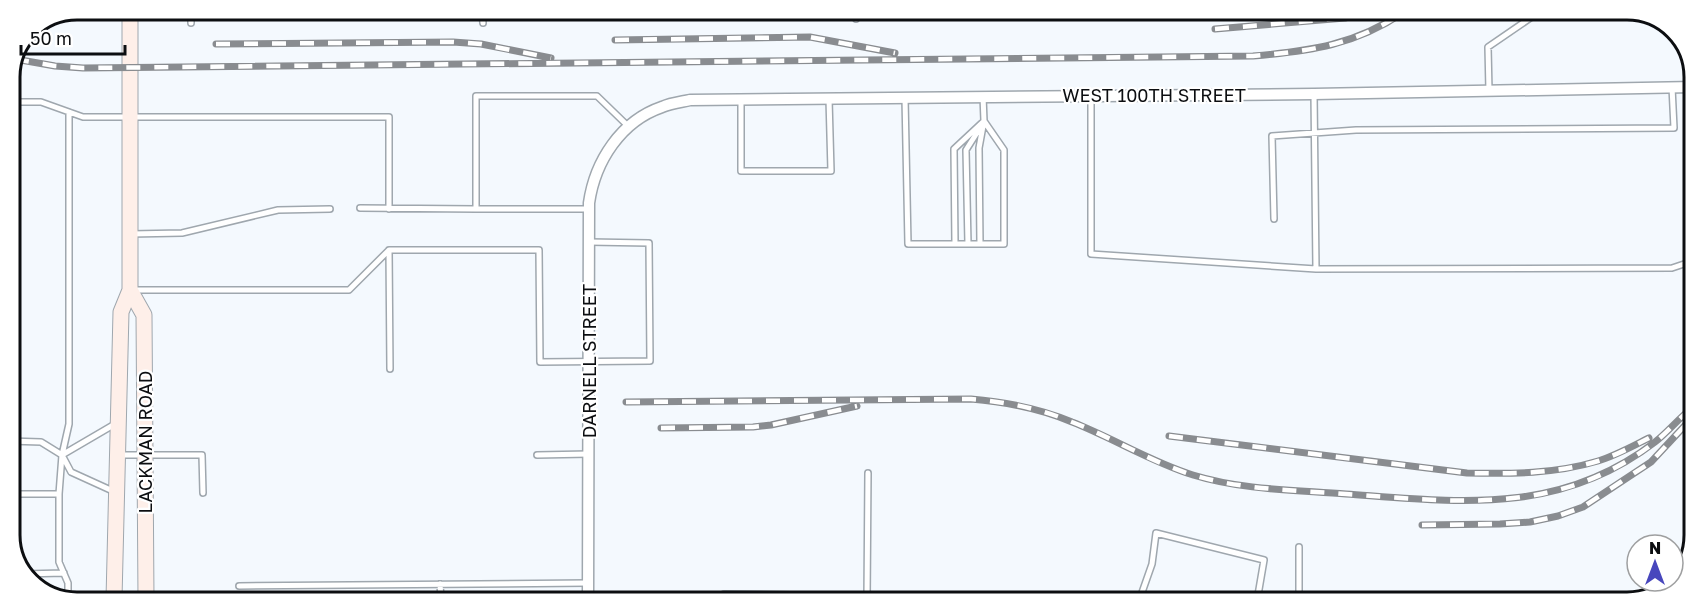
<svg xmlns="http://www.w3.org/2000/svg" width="1703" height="611" font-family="'Golos Text',sans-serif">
<rect width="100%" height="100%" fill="#f4f9fe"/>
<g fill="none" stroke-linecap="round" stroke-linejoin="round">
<defs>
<path id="service" d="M 482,10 L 483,23
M 856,19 L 856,11
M 191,23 L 191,9
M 1489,91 L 1488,47 L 1539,12
M 1314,94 L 1316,269
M 1091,97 L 1091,254 L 1316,269 L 1672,268 L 1693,261
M 905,98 L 908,244 L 1004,244 L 1004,150 L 984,121 L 983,96
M 741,100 L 741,171 L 831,171 L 829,99
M 9,102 L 41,102 L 83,117 L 389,117 L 389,209
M 360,208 L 476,209
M 589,209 L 476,209 L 476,96 L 597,96 L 629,127
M 1274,219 L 1272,136 L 1356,130 L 1674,128 L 1672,87
M 131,234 L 182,233 L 278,210 L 330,209
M 955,244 L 954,149 L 984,121
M 968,244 L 966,150 L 980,128
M 980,244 L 979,148 L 983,126
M 389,250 L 390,369
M 131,290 L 349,290 L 389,250 L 539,250 L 540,362 L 650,361 L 649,243 L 589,242
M 9,441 L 41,442 L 62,455 L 71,472 L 115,492
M 62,455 L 115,424
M 119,455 L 202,455 L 203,493
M 537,455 L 589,454
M 9,494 L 59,494
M 1299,547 L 1299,601
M 22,574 L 64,573
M 440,584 L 441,599
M 239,586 L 588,583
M 724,594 L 791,595 L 791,600
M 68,599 L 68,583 L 59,562 L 59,494 L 62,455 L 69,424 L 69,112
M 867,600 L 868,473
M 1139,601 L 1152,564 L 1156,533 L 1264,560 L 1257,601"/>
<path id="minor" d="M 588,600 L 589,203 C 595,161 621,121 662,107 C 671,103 681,102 690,100 L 1314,94 L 1694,87"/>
<path id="secondary" d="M 130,290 L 144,315 L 146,599
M 114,599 L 121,312 L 130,290 L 130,9"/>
</defs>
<!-- service casing -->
<use href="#service" stroke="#9fa7ae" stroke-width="8"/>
<!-- minor casing -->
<use href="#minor" stroke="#9fa7ae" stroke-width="13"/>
<!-- secondary casing -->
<use href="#secondary" stroke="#9fa7ae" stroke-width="17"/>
<!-- service -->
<use href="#service" stroke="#fff" stroke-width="5"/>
<!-- minor -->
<use href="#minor" stroke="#fff" stroke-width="10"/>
<!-- secondary -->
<use href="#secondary" stroke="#feefe9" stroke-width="15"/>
<defs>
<path id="rail" d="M 1215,29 L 1345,18 L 1367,12
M 615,40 L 810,37 L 895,53
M 216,44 L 453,42 L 481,44 L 551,58
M 15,59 L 55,66 L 83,68 L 1253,56 C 1311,51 1355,45 1404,12
M 626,402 L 971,399 C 1006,402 1039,408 1072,422 C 1113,438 1151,462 1193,475 C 1242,490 1295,490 1346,494 C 1458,502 1559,516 1655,442 C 1668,432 1679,418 1692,408
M 661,428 L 753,427 L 771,425 L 857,406
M 1169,436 L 1467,473 C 1511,474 1555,474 1598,461 C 1615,456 1633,446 1649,438
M 1422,525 L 1500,524 L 1530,522 L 1558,516 L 1583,507 L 1651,462 L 1691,419"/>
</defs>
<!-- rail casing -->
<use href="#rail" stroke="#898c90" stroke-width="7"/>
<!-- rail -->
<use href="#rail" stroke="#fff" stroke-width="4.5" stroke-dasharray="14" stroke-linecap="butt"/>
</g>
<g text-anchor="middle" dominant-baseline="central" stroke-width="4.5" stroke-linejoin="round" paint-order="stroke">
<!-- street labels -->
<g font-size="18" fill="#0c0e11" stroke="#fff">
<text x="1154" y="95">WEST 100TH STREET</text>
<text transform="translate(589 361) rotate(-90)">DARNELL STREET</text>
<text transform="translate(145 442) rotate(-90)">LACKMAN ROAD</text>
</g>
</g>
<!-- crop -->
<path d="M0 0H1703V611H0ZM77 20H1627A57 57 0 0 1 1684 77V535A57 57 0 0 1 1627 592H77A57 57 0 0 1 20 535V77A57 57 0 0 1 77 20Z" fill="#fff" fill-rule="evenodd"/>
<path fill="none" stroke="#0c0e11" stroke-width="3" d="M77 20H1627A57 57 0 0 1 1684 77V535A57 57 0 0 1 1627 592H77A57 57 0 0 1 20 535V77A57 57 0 0 1 77 20Z"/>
<!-- north arrow -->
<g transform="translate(1655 563)"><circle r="28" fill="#ffffff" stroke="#9e9fa0" stroke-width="1.5"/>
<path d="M0-4.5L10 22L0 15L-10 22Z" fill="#4847bd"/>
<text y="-9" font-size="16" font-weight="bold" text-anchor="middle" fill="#0c0e11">N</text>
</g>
<!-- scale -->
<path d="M21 45v9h104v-9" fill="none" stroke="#0c0e11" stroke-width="3"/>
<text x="30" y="45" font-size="18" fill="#0c0e11" stroke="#ffffff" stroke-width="4.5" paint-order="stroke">50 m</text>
</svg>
